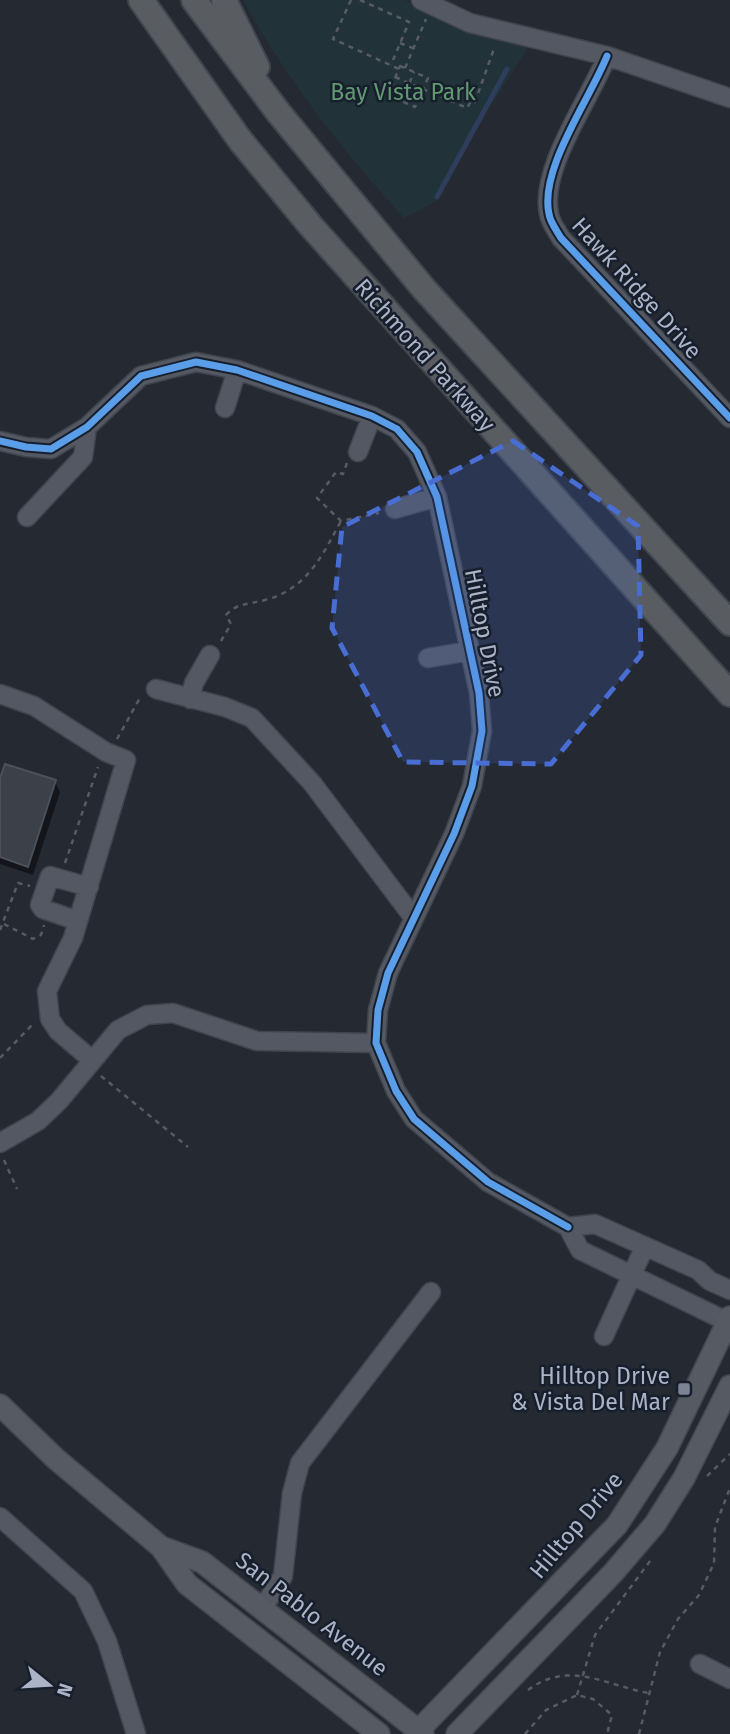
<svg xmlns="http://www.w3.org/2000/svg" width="730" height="1734" font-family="'Fira Sans',sans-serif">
<rect width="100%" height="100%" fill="#242932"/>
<!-- green -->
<path fill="#213338" d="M 243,0 L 405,0 L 450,25 L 486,37 L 529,46 L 483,118 L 438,200 L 404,218 C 342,150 287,80 243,0 Z"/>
<!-- shadow -->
<path fill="#0007" d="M 55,782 L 60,792 L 33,875 L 0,864 L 0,783 Z"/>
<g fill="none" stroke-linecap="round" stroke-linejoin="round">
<!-- stream -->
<path stroke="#2d3d5b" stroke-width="5" d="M 437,197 L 507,69"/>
</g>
<!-- building -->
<path fill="#3b4049" stroke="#4b515a" stroke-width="2" d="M 5,764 L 56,780 L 28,867 L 0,857 L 0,778 Z"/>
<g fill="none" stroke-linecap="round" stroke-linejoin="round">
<defs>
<path id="minor" d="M 421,0 L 470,23 L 607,56 L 730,98
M 607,56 C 590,99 539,169 549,214 C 550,222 557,231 561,238 L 730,418
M 225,408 L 237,370
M 0,441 L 26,447 L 51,449 L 87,427 L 141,376 L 196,362 L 237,370 L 372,416 L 397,429 L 417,452 L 437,497 L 479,693 L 482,731 L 472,786 L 454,834 L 388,973 L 378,1010 L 376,1043 L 396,1091 L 414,1119 L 488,1182 L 568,1227
M 358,452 L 372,416
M 395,509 L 437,497
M 27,517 L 83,457 L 87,427
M 428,658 L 470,651
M 156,689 L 225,707 L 252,718 L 312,783 L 413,917
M 0,694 L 34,706 L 106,752 L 126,760 L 73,938 L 47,991 L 50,1019 L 58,1031 L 92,1060
M 190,699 L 194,683 L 210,655
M 78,921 L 43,909 L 40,905 L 50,876 L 89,887
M 0,1143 L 38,1121 L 59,1101 L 118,1030 L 147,1015 L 173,1013 L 257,1041 L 376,1043
M 568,1227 L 580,1250 L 730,1323
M 568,1227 L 595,1224 L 698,1270 L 710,1281 L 730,1290
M 604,1336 L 645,1246
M 0,1517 L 83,1591 L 107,1641 L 136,1734
M 262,1609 L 283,1576 L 292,1493 L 300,1463 L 431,1292
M 700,1664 L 730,1679"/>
<path id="major" d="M 0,1405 L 56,1459 L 161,1547 L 187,1584 L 379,1734
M 161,1547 L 202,1562 L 423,1734
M 415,1734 L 617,1525 L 667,1448 L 730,1317
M 457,1734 L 613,1573 L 655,1524 L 684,1478 L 730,1386"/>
<path id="highway" d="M 141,0 L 240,140 L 310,225 L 730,694
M 194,0 L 278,112 L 424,289 L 730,623
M 224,0 L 257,67"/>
</defs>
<!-- minor casing -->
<use href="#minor" stroke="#40444c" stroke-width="21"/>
<!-- major casing -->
<use href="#major" stroke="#41464f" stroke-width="24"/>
<!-- highway casing -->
<use href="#highway" stroke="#40454e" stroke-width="28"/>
<!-- path -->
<path stroke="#565c64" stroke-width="2.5" stroke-dasharray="5 5" stroke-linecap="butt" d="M 351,0 L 333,39 L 399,69
M 360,0 L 409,22 L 391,65
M 400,43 L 413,48
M 400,66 L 428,78 L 415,107 L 388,95 Z
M 405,68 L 426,19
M 395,77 L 467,108 L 471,101 L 475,102 L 495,46
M 402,101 L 414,72
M 347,463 L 343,474 L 336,472 L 317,498 L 341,521 L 379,513
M 221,641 L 231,624 L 226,615 C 238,602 248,605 265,600 C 307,589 322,556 341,521
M 117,739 L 141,696
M 65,863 L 98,767
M 4,924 L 33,939 L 41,935 L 44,925
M 0,930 L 18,883 L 30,886
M 0,1058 L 33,1024
M 101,1076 L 188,1147
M 4,1160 L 17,1189
M 707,1476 L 730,1454
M 528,1690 C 569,1660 602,1684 648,1693
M 577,1695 L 595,1635 L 653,1557
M 525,1734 L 546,1710 L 577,1695 L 593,1699 L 612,1715 L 607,1734
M 639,1734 L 660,1652 L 678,1619 L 699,1595 L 714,1563 L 715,1527 L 730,1488"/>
<!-- minor -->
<use href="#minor" stroke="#535862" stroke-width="18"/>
<!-- major -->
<use href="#major" stroke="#565a63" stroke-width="21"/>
<!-- highway -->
<use href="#highway" stroke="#595c60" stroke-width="24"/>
<defs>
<path id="cycleway" d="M 607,56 C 590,99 539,169 549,214 C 550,222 557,231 561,238 L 730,418
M 0,441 L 26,447 L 51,449 L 87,427 L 141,376 L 196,362 L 237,370 L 372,416 L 397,429 L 417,452 L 437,497 L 479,693 L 482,731 L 472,786 L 454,834 L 388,973 L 378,1010 L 376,1043 L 396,1091 L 414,1119 L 488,1182 L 568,1227"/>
</defs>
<!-- cycleway casing -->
<use href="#cycleway" stroke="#171f2d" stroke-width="11"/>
<!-- cycleway -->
<use href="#cycleway" stroke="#5a9eea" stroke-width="7"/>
</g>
<!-- marked area -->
<path fill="#486dd3" fill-opacity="0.2" stroke="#486dd3" stroke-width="5" stroke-dasharray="14 9" stroke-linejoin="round" d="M 513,441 L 638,526 L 641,655 L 551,764 L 403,762 L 332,628 L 342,527 Z"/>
<!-- markers -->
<rect fill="#7c8392" stroke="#171f2d" stroke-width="2.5" x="677" y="1382" width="14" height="14" rx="3.5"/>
<g text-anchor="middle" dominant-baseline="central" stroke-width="5" stroke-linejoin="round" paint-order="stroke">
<!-- park labels -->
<g font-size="23" fill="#629871" stroke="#171f2d">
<text x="403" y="92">Bay Vista Park</text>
</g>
<!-- street labels -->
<g font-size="23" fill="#abb4c6" stroke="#171f2d">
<text transform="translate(637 288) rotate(48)">Hawk Ridge Drive</text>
<text transform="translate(425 355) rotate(48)">Richmond Parkway</text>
<text transform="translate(485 633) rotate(79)">Hilltop Drive</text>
<text transform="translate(576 1525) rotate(-50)">Hilltop Drive</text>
<text transform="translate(312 1614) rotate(38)">San Pablo Avenue</text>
</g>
<!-- poi labels -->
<g font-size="23" fill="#abb4c6" stroke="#171f2d" text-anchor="end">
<text x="670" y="1376">Hilltop Drive<tspan x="670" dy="26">&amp; Vista Del Mar</tspan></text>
</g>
</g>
<!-- north arrow -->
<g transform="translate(49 1685) rotate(108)" stroke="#171f2d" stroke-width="5" paint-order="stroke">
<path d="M0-5L12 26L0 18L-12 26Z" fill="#abb4c6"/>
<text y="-10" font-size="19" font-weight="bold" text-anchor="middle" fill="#abb4c6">N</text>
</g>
</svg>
